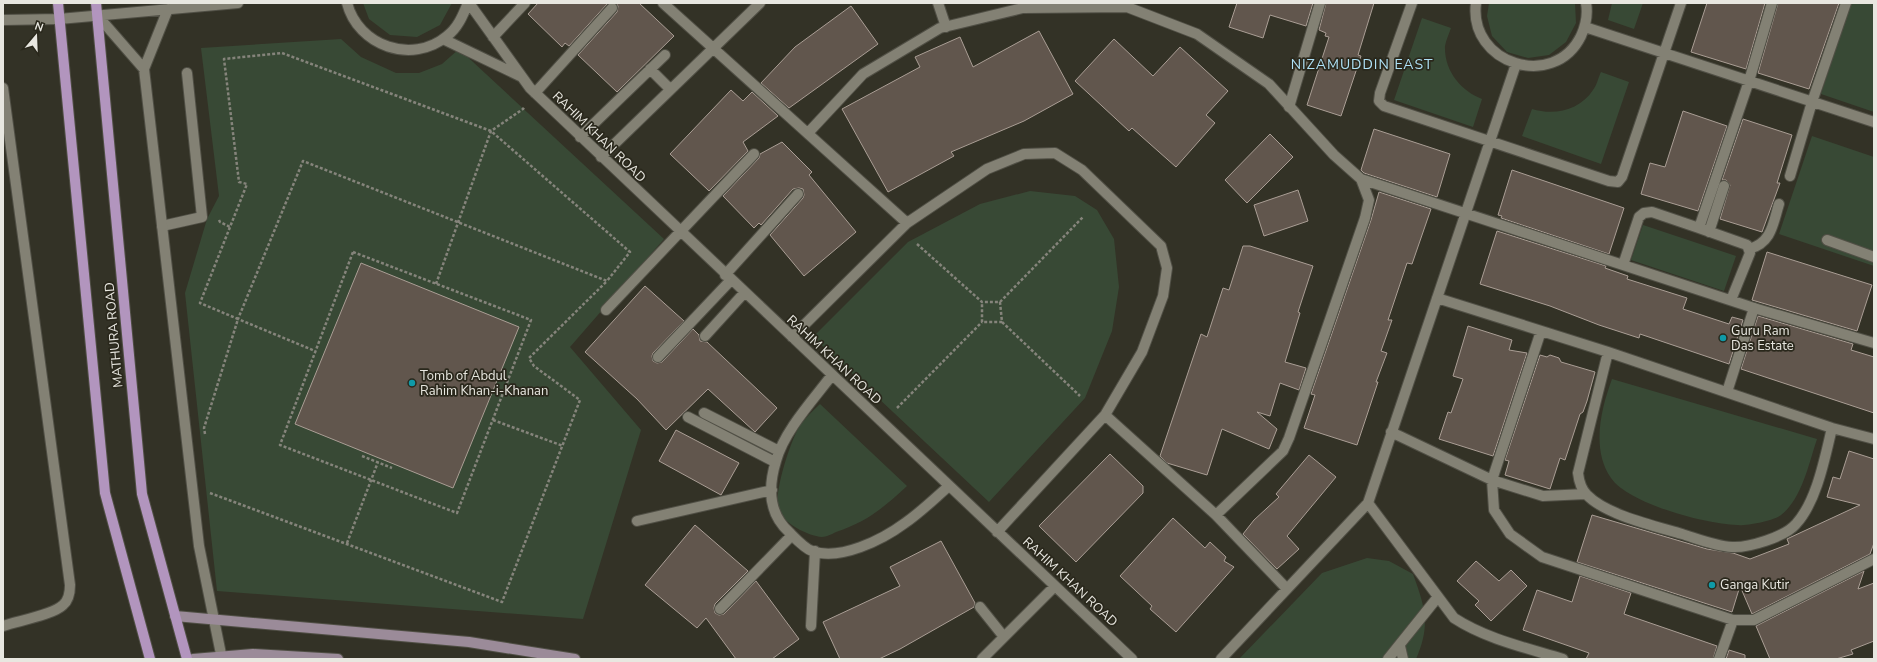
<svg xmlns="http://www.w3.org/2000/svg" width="1877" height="662" font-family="'Nunito Sans',sans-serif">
<rect width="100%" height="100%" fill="#333226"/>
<!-- green -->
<path fill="#384935" d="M 363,3 L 452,3 L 440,25 L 417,37 L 390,35 L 369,19 Z
M 1489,3 L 1575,3 L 1576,23 L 1566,42 L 1549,55 L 1528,58 L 1507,52 L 1492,36 L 1487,16 Z
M 1612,3 L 1643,3 L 1634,29 L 1608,20 Z
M 1851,3 L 1874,4 L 1874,112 L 1821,94 Z
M 1422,18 L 1451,28 C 1449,34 1446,40 1445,46 C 1444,71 1461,91 1482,99 L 1473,127 L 1394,100 Z
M 341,39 L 361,57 L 396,73 L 419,73 L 442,64 L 459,49 L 664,239 L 570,347 L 641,430 L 583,619 L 217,591 L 185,293 L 207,219 L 219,196 L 201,48 Z
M 1601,72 L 1629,82 L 1601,164 L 1522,136 L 1532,109 C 1555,116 1580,110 1593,90 C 1597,85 1598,78 1601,72 Z
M 1812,136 L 1874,157 L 1874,266 L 1779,234 Z
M 1030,191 L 1075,196 L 1097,210 L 1114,239 L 1119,287 L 1112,331 L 1085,398 L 989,502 L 813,337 L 908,242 L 980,204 Z
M 1643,225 L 1736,256 L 1724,291 L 1631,260 Z
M 1612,379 L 1817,439 C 1809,463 1802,499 1781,515 C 1773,521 1746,526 1737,525 C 1706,524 1629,504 1611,478 C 1591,449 1601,409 1612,379 Z
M 820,404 L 907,486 C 882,509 868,521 836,532 C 832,534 826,537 822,537 C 808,536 782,523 778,508 C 774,492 791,438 801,424 C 806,417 813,411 820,404 Z
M 1367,558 L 1389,561 L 1413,574 C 1425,607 1431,625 1416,659 L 1239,659 L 1322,573 Z"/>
<!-- building -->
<path fill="#61564d" stroke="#aa9e95" d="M 538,3 L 608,3 L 569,46 L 565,43 L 562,47 L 528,14 Z
M 616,3 L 639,3 L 674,36 L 617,92 L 578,55 L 617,12 L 618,6 Z
M 1237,3 L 1313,3 L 1306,26 L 1270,15 L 1263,38 L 1229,27 Z
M 1326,3 L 1374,3 L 1358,55 L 1361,56 L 1341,116 L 1307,105 L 1329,37 L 1325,36 L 1326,33 L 1319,30 Z
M 1707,3 L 1765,3 L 1746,69 L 1691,52 Z
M 1778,3 L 1839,3 L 1809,89 L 1758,73 Z
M 851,6 L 878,44 L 789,108 L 761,83 L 795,47 Z
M 1039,31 L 1073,94 L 1024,121 L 951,152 L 954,156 L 888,192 L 842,109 L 920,67 L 915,57 L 960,37 L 973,67 Z
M 1114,39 L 1153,76 L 1180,47 L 1228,91 L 1206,115 L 1215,123 L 1176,167 L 1132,128 L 1129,131 L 1075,81 Z
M 731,90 L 743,101 L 752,92 L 778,116 L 743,142 L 748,151 L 709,191 L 670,154 Z
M 1683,111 L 1727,126 L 1698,211 L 1641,194 L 1650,163 L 1665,167 Z
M 1743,119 L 1792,135 L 1777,183 L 1780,183 L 1762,232 L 1720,219 L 1730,185 L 1726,180 L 1722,180 Z
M 1374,129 L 1450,154 L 1437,197 L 1364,173 L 1361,170 Z
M 1270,134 L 1293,157 L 1247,203 L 1225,180 Z
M 782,142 L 812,172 L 809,175 L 856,232 L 804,276 L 770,235 L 803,198 L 804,195 L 803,189 L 799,188 L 793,189 L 761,225 L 759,223 L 754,228 L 723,196 L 759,158 L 760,154 Z
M 1512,170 L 1624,208 L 1609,254 L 1501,218 L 1502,216 L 1498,215 Z
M 1298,190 L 1308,221 L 1264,236 L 1254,205 Z
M 1379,192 L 1431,209 L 1412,264 L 1407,263 L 1388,320 L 1392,320 L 1381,351 L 1387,353 L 1376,382 L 1378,382 L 1357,445 L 1304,428 L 1315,395 L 1311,394 L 1371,220 Z
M 1497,231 L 1606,266 L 1605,268 L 1628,276 L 1627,279 L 1687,298 L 1683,309 L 1729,324 L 1732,317 L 1743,320 L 1729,364 L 1640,334 L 1639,338 L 1599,325 L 1550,306 L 1480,284 Z
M 1243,246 L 1250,246 L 1313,266 L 1298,312 L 1300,313 L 1285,362 L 1306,368 L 1299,390 L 1280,383 L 1270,416 L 1257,412 L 1277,429 L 1269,449 L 1222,429 L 1207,475 L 1167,463 L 1160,456 L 1201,334 L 1207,337 L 1223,288 L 1229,290 Z
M 1767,252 L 1872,285 L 1857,331 L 1752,300 Z
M 361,263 L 519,327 L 453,488 L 295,424 Z
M 645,286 L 684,321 L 653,353 L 652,356 L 653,361 L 657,363 L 662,362 L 693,329 L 699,335 L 700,341 L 707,342 L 777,408 L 755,432 L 708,389 L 666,430 L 637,399 L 585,352 Z
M 1758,316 L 1853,344 L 1851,350 L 1874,357 L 1874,413 L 1741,369 Z
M 1468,326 L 1512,340 L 1509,350 L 1527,353 L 1493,456 L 1439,439 L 1448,412 L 1451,413 L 1463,379 L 1453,376 Z
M 1540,355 L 1547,357 L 1550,355 L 1559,358 L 1561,362 L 1595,372 L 1587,401 L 1583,412 L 1580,414 L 1565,460 L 1560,458 L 1550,489 L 1505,475 L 1509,461 L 1505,460 Z
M 676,430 L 739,463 L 721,495 L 659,461 Z
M 1849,451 L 1874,459 L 1874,543 L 1870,554 L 1752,614 L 1740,586 L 1732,612 L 1577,562 L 1592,515 L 1707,549 L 1733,553 L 1750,559 L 1789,544 L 1787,539 L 1789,538 L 1860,505 L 1827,497 L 1833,477 L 1840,479 Z
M 1110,454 L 1143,486 L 1143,493 L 1076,562 L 1039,526 Z
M 1309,455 L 1336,477 L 1287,536 L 1299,549 L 1277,569 L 1243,534 L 1254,520 L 1279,497 L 1276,494 Z
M 1173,518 L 1205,548 L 1210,542 L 1226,557 L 1224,561 L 1234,567 L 1176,632 L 1150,609 L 1152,606 L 1120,576 Z
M 695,525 L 748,571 L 715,604 L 714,608 L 715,613 L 719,615 L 724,614 L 756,581 L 799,639 L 772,659 L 736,659 L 706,618 L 697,628 L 645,585 Z
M 941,541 L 975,603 L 974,607 L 900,649 L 879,659 L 840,659 L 823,622 L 900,586 L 890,567 Z
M 1476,561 L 1499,581 L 1511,570 L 1527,586 L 1491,621 L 1475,605 L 1479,601 L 1457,581 Z
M 1864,571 L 1858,589 L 1874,583 L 1874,641 L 1851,650 L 1853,654 L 1836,659 L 1770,659 L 1756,626 Z
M 1580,576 L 1631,593 L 1624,614 L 1717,646 L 1713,659 L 1586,659 L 1589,653 L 1523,630 L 1537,590 L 1572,602 Z
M 1729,650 L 1745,655 L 1745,659 L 1726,659 Z"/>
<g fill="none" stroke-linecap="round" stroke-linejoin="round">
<defs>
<path id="lane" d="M 1289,107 L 1320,3
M 162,226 L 202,217 L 187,73
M 1727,392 L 1754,308"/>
<path id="street" d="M 347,3 C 358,46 412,65 447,36 C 458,28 463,15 468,3
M 469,3 L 530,88 L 1132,659
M 663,3 L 907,223
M 938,3 L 946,27
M 1412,3 L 1380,93 L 1379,101 L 1384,106 L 1609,181 L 1618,182 L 1622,177 L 1681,3
M 1476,3 C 1468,64 1554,91 1581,36 C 1586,25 1588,14 1586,3
M 97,15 L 144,69 L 199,546 L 222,659
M 3,20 L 59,19 L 238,3
M 1585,27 L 1874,122
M 493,37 L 525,3
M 443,39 L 520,76
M 144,69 L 168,9
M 650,69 L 670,89
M 3,88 L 70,585 C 70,593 69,600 63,605 C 53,615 17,621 3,626
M 535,93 L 612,8
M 808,133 L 863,74 L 940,28 L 1023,8 L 1127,7 L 1197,34 L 1269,84 L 1334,155 L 1361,179 L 1369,200 L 1365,218 L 1289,438 L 1283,451 L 1216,515 L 1105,415
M 580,137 L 665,55
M 601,157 L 760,3
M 1790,176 L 1812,102 L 1846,3
M 1361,179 L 1754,308 L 1874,343
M 1709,232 L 1724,186
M 1827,240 L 1874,257
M 1749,249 C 1772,243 1773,223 1779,204
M 1623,265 L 1639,217 L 1644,213 L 1652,212 L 1699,228
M 725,275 L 798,194
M 1437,298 L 1608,352 L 1832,428 L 1874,439
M 1731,300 L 1750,253 L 1747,245 L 1699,228 L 1749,81 L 1772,3
M 606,310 L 754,154
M 1541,331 L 1492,480 L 1494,510 L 1510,534 L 1542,557 L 1733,620 L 1754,620 L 1874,559
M 705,336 L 745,292
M 792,337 L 907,223 L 987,169 L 1024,154 L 1055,153 L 1082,170 L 1161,246 L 1167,268 L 1163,296 L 1142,352 L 1105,415 L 997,532
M 1608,352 L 1578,473 C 1579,482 1581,489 1587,495 C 1606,515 1655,526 1682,534 C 1698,539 1715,546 1732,547 C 1748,548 1785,537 1796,524 C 1817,501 1825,457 1832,428
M 658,357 L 731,280
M 832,375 C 813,400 784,431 776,461 C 768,487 768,513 789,532 C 795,538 804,548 812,551 C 840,561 882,540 905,523 C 921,512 935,498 949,486
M 704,413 L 779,451
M 688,417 L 775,462
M 1391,432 L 1492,480 L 1543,496 L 1586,494
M 1368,503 L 1454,618 C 1486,639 1527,648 1563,659
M 1216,515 L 1287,589
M 637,521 L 772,490
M 980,607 L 1004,637
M 720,609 L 792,535
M 811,626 L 815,551
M 1400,646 L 1403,659
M 982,659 L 1055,586
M 1221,659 L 1368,503 L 1516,64
M 1388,659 L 1437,598
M 1719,659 L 1733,620"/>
<path id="secondary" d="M 175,616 L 469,642 L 575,659
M 193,659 L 253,654 L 338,659"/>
<path id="primary" d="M 58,3 L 105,493 L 150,659
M 96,3 L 142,494 L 187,659"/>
</defs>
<!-- lane casing -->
<use href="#lane" stroke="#504f45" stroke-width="12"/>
<!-- street casing -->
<use href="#street" stroke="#504f45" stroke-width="12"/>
<!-- secondary casing -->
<use href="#secondary" stroke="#504f45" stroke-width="12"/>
<!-- primary casing -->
<use href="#primary" stroke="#504f45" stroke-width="12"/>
<!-- path -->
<path stroke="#85847b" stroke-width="2.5" stroke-dasharray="3 2" stroke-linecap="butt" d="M 219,220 L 220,222 L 230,227
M 917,244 L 982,302 L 1000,302 L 1002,322 L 982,322 L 982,302
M 353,252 L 531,320 L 457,513 L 280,445 Z
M 436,284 L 491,131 L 523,109 L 525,106
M 1000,302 L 1083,217
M 1002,322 L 1080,396
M 897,408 L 982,322
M 493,420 L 563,446
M 205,434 L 204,428 L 238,319 L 200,303 L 247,184 L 239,182 L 224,59 L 282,53 L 491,131 L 630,252 L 607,281 L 303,161 L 238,319 L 315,351
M 362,456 L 392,468
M 210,493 L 502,602 L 580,400 L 534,366 L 529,358 L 607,281
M 347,543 L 378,462"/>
<!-- lane -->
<use href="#lane" stroke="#838174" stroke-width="10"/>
<!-- street -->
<use href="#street" stroke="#838174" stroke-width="10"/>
<!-- secondary -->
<use href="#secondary" stroke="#9b8b99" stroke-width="10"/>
<!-- primary -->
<use href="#primary" stroke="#b295be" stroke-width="10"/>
</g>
<!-- markers -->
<g fill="#0f9aa8" stroke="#2a281c" stroke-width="1.5">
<circle cx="1723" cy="338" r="4"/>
<circle cx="412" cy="383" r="4"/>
<circle cx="1712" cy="585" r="4"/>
</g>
<g text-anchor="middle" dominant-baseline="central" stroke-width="3.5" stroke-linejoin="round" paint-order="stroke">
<!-- street labels -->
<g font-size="13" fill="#e8e7e0" stroke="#2a281c">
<text transform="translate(599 137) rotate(44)">RAHIM KHAN ROAD</text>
<text transform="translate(114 335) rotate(-95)">MATHURA ROAD</text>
<text transform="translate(834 360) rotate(43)">RAHIM KHAN ROAD</text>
<text transform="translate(1070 582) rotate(43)">RAHIM KHAN ROAD</text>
</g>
<!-- poi labels -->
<g font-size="13" fill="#e8e7e0" stroke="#2a281c" text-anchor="start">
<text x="1731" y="331">Guru Ram<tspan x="1731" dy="15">Das Estate</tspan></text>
<text x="420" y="376">Tomb of Abdul<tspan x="420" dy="15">Rahim Khan-i-Khanan</tspan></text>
<text x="1720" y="585">Ganga Kutir</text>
</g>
<!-- neighbourhood labels -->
<g font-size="14" letter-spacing="1" fill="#afe2f7" stroke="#2a281c">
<text x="1362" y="64">NIZAMUDDIN EAST</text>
</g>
</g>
<!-- border -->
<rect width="1877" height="662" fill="none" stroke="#e8e7e0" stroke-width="8"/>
<!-- north arrow -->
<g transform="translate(36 36) rotate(19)" stroke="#2a281c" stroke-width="3" paint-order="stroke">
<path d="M0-3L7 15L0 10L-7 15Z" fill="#e8e7e0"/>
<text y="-6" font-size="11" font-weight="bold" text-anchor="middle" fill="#e8e7e0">N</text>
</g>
</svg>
